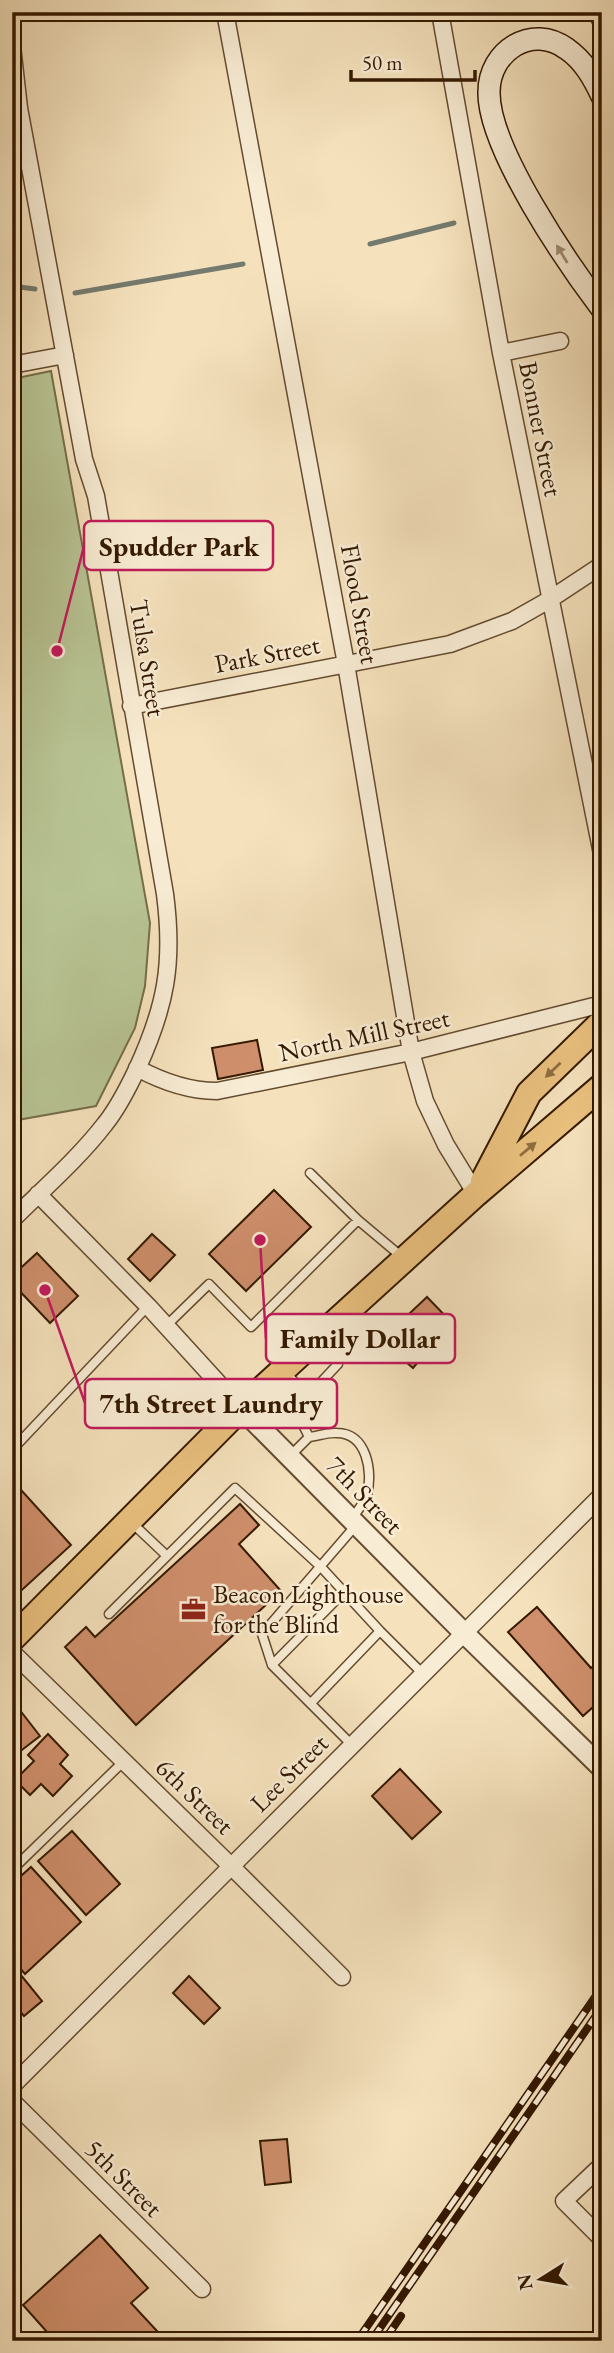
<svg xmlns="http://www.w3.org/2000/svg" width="614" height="2353" font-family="'EB Garamond',serif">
<rect width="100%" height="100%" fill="#f5e2bd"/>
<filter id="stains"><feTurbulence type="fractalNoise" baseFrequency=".00286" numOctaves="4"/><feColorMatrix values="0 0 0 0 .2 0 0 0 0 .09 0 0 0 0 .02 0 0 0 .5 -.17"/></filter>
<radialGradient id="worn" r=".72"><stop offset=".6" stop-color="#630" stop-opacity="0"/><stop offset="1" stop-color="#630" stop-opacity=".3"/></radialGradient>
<!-- green -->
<path fill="#b8c494" stroke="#766e4a" stroke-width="2" d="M 51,371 L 150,923 L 145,986 L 135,1028 L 96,1106 L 12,1121 L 12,379 Z"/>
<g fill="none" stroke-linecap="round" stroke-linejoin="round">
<!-- stream -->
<path stroke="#747b6e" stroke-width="5" d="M 370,244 L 454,223
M 12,286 L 35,289
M 75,293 L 243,264"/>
</g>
<!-- building -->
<path fill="#cf8f6c" stroke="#341900" stroke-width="2" d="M 257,1040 L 263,1070 L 218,1079 L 212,1048 Z
M 274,1190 L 311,1227 L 246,1291 L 209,1254 Z
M 152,1234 L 175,1255 L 150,1281 L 128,1259 Z
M 37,1253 L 78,1296 L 50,1323 L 12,1283 L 12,1276 Z
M 427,1297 L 455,1326 L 438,1343 L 410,1313 Z
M 398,1324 L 428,1350 L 413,1368 L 383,1342 Z
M 12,1480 L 71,1545 L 12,1599 Z
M 240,1504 L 259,1525 L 239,1544 L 281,1591 L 136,1725 L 65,1647 L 86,1627 L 95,1637 Z
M 537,1607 L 591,1668 L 602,1659 L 602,1699 L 583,1716 L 508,1632 Z
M 19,1709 L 40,1736 L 18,1753 L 12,1746 L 12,1714 Z
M 48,1734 L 68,1755 L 60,1764 L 72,1776 L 53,1796 L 41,1784 L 30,1795 L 15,1780 L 34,1761 L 28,1755 Z
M 400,1769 L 441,1812 L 412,1839 L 372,1796 Z
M 72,1831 L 120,1884 L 86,1915 L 38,1861 Z
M 31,1867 L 81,1922 L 25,1974 L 12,1959 L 12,1884 Z
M 16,1969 L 42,2001 L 24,2016 L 12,2001 L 12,1972 Z
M 189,1976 L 220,2008 L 204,2024 L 173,1993 Z
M 287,2139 L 291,2182 L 265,2185 L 260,2141 Z
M 100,2235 L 148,2288 L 131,2303 L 157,2331 L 147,2341 L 55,2341 L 23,2305 Z"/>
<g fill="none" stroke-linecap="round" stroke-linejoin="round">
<defs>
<path id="service" d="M 310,1173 L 358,1220
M 166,1326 L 209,1284 L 251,1327 L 358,1220 L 402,1257
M 284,1371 L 308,1396 L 338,1364 L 317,1342
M 309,1437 C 318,1436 328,1432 337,1433 C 367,1433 373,1472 367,1495 C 364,1503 357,1511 352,1519
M 12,1450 L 148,1306
M 290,1456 L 309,1437 L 296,1411 L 308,1396
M 131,1522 L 167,1556
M 109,1614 L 235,1488 L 321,1567 L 380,1631
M 272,1665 L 344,1592
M 311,1703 L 380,1631 L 423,1674
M 352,1745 L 272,1665 L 262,1634 L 357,1524
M 12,1870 L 124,1761"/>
<path id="minor" d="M 225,12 L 346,664 L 411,1052 L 425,1101 L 446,1145 L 476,1194
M 440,12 L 501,353 L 602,854
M 12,46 L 19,108 L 84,459 L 96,496 L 165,894 C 174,963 166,1006 137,1069 C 128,1088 118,1108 105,1124 C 78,1159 43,1189 12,1220
M 501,353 L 560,341
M 12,365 L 65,355
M 131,706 L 450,644 L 512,621 L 549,600 L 602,565
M 137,1068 C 163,1082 188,1091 217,1091 L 411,1052 L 602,1004
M 38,1194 L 148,1306 L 241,1408
M 12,1652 L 231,1866 L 342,1977
M 12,2086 L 602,1495
M 12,2101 L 202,2289
M 602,2165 L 564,2201 L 602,2239"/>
<path id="tertiary" d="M 599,12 L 602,19
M 241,1408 L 464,1633 L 602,1768"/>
<path id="secondary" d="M 602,96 C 593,77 584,61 567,49 C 532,23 489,51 489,92 C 488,148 568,264 602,309"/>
<path id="primary" d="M 483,1181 L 529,1093 L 602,1022
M 12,1639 L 241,1408 L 476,1194 L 602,1086"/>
</defs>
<!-- service casing -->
<use href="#service" stroke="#644b2f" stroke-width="11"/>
<!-- minor casing -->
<use href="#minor" stroke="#644b2f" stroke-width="19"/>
<!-- tertiary casing -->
<use href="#tertiary" stroke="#644b2f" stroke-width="23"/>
<!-- secondary casing -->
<use href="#secondary" stroke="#341900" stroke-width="24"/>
<!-- primary casing -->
<use href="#primary" stroke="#341900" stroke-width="28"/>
<!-- service -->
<use href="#service" stroke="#f8ecd4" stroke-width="8"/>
<!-- minor -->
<use href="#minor" stroke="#f8ecd4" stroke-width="16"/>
<!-- tertiary -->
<use href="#tertiary" stroke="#f8ecd4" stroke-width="19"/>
<!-- secondary -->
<use href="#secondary" stroke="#f8ecd4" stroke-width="21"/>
<!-- primary -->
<use href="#primary" stroke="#eac17e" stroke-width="24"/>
<defs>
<path id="rail" d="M 357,2341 L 602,1987
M 371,2341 L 602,2007
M 384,2341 L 401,2316"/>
</defs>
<!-- rail casing -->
<use href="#rail" stroke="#341900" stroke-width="8"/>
<!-- rail -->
<use href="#rail" stroke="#f8ecd4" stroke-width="5" stroke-dasharray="16" stroke-linecap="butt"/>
</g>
<!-- one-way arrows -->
<defs><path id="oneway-solid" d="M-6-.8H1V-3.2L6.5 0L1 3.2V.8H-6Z" transform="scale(1.75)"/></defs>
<use fill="#a08d75" href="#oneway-solid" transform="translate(562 254) rotate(-121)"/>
<g fill="#8f6d3f">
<use href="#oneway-solid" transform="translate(553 1070) rotate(136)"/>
<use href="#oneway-solid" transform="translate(528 1149) rotate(-40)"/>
</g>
<!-- icons -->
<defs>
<symbol id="office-bare" viewBox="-9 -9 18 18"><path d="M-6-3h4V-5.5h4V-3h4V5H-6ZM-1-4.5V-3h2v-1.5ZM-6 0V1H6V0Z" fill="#8f2418" stroke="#f8ecd4" stroke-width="2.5" paint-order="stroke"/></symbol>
</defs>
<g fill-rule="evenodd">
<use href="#office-bare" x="176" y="1592" width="35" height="35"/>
</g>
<g text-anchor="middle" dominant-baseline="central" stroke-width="5" stroke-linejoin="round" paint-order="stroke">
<!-- street labels -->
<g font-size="26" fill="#341900" stroke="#f8ecd4">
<text transform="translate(541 429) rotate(79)">Bonner Street</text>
<text transform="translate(360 604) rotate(80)">Flood Street</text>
<text transform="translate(267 654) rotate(-11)">Park Street</text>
<text transform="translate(148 658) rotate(81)">Tulsa Street</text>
<text transform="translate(364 1035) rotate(-12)">North Mill Street</text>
<text transform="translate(365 1495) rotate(46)">7th Street</text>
<text transform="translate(289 1773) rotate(-45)">Lee Street</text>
<text transform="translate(195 1796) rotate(44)">6th Street</text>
<text transform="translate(124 2178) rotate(45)">5th Street</text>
</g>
<!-- poi labels -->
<g font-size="26" fill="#341900" stroke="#f8ecd4" text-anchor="start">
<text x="213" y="1594">Beacon Lighthouse<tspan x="213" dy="30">for the Blind</tspan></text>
</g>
</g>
<!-- callouts -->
<path fill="none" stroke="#c2185b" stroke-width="2.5" d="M57 651L84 546M260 1240L266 1339M45 1290L85 1403"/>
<g fill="#c2185b" stroke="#f8ecd4" stroke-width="2.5">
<circle cx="57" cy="651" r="7"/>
<circle cx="260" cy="1240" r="7"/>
<circle cx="45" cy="1290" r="7"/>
</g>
<g fill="#f8ecd4" stroke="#c2185b" stroke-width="2.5">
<rect x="84" y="521" width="189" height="49" rx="7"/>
<rect x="266" y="1314" width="189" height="49" rx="7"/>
<rect x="85" y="1379" width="252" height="49" rx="7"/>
</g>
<g font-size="28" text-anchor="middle" font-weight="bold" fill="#341900">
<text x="179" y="556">Spudder Park</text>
<text x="360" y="1348">Family Dollar</text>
<text x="211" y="1413">7th Street Laundry</text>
</g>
<!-- margin -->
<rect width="614" height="2353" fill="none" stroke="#f5e2bd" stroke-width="42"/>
<rect x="14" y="14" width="586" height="2325" fill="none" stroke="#341900" stroke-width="3.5"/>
<rect x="21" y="21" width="572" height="2311" fill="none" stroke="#341900" stroke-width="2"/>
<!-- north arrow -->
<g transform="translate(541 2279) rotate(259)" stroke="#f8ecd4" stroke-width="5" paint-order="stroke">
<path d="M0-5L12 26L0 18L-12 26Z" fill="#341900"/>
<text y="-10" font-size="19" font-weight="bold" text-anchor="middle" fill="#341900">N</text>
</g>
<!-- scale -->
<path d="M351 70v10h124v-10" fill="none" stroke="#341900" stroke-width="3.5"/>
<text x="362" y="70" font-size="21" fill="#341900" stroke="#f8ecd4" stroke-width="5" paint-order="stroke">50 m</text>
<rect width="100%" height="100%" filter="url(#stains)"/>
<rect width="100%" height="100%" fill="url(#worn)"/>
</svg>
